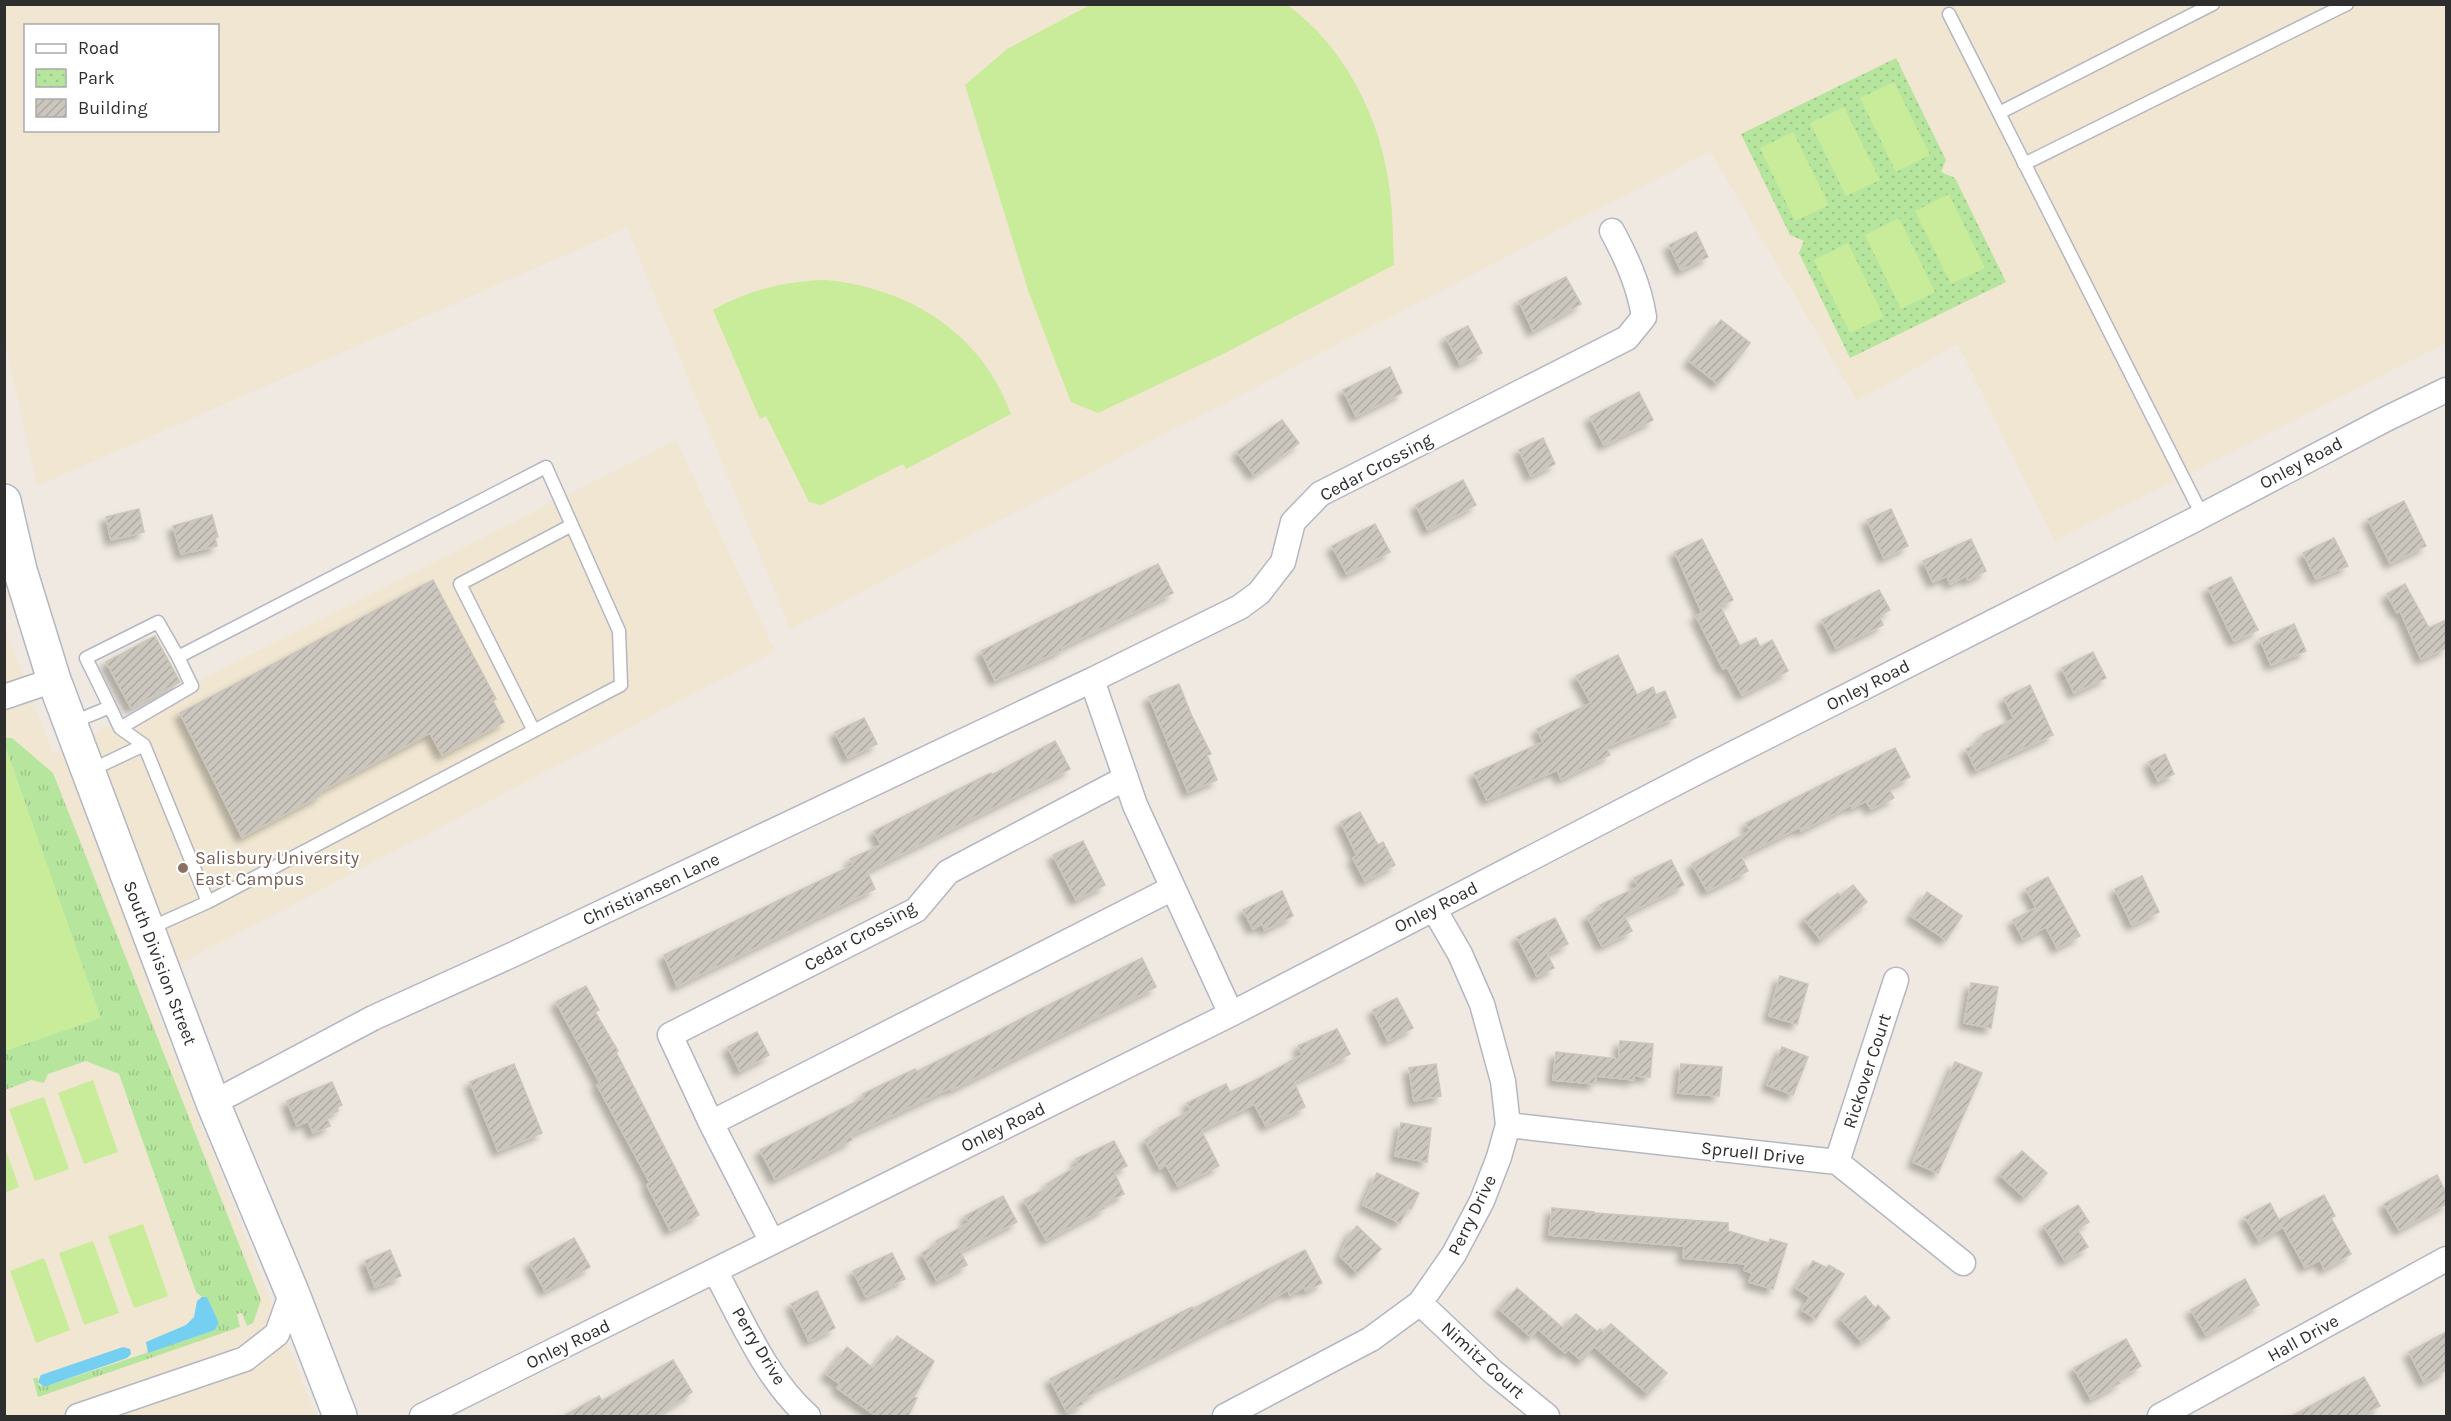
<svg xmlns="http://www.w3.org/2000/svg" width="2451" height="1421" font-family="Karla,sans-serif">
<defs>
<pattern id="grass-tufts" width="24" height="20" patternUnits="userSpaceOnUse" patternTransform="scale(1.5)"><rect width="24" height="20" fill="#b6e59e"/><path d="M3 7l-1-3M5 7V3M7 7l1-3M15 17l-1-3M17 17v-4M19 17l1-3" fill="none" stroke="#9dc588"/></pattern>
<pattern id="park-dots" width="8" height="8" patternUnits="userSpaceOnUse" patternTransform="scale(1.5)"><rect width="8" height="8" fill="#b6e59e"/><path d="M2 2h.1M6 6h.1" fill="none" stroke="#9dc588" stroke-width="1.8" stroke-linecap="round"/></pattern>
<pattern id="building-hatch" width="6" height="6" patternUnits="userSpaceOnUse" patternTransform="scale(1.5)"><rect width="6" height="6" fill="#cbc7bf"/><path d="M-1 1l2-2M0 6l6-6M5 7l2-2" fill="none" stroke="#afaba4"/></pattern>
<filter id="shadow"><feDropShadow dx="-5.5" dy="5.5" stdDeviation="3" flood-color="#0004"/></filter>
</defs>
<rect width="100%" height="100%" fill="#efe9e1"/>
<!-- education -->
<path fill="#f0e6d1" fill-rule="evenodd" d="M 4,5 L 2446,5 L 2446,343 L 2055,541 L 1958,344 L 1857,401 L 1710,151 L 790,629 L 627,228 L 37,486 L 5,341 ZM 26,26 L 218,26 L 218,130 L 26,130 Z
M 676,440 L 775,651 L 145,982 L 316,1416 L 5,1416 L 4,625 L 53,754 Z"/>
<!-- grass -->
<path fill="url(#grass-tufts)" d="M 5,738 L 12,738 L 53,773 L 261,1300 L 253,1323 L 247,1326 L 242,1313 L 237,1314 L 240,1327 L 38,1397 L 33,1378 L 38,1378 L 39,1385 L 44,1387 L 215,1330 L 219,1323 L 207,1297 L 202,1297 L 196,1292 L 119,1074 L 86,1061 L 48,1074 L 44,1083 L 31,1080 L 5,1090 L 5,1051 L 100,1017 L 5,746 Z"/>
<!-- park -->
<path fill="url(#park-dots)" d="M 1896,58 L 1946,160 L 1941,172 L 1955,178 L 2006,282 L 1850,358 L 1799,253 L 1804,241 L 1790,235 L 1741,134 Z"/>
<!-- pitch -->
<path fill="#c9ec9a" d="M 1090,5 L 1286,4 C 1345,46 1382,120 1390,192 C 1393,216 1393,241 1394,265 L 1223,354 L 1098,413 L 1071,402 L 1029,293 L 965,85 L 1007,49 Z
M 1894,82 L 1930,155 L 1896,172 L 1860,98 Z
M 1844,107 L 1880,180 L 1846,196 L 1810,123 Z
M 1793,132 L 1829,205 L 1795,221 L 1760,148 Z
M 1949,194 L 1985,268 L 1951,284 L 1915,211 Z
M 1899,218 L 1935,292 L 1901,309 L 1865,235 Z
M 1848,243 L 1884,317 L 1850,333 L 1814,260 Z
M 826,280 C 909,288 982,333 1011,414 L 906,469 L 903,464 L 821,505 L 809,502 L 766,416 L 760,419 L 713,310 C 748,290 786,281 826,280 Z
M 5,746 L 101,1018 L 5,1051 L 4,1051 Z
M 93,1080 L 118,1152 L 84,1164 L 58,1093 Z
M 44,1097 L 69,1169 L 35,1181 L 9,1109 Z
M 4,1145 L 19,1187 L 5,1193 L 4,1193 Z
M 143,1224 L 168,1296 L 134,1308 L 108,1236 Z
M 93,1241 L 119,1313 L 84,1325 L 59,1253 Z
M 44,1258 L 70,1330 L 36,1343 L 10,1271 Z"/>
<!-- water -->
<path fill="#75cff0" d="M 202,1297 L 207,1297 L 219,1323 L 215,1330 L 148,1353 L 146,1342 L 186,1325 L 194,1317 L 197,1301 Z
M 123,1347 L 130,1349 L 131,1354 L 127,1358 L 44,1387 L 38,1382 L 41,1375 Z"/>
<!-- building -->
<path fill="url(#building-hatch)" stroke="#cbc5ba" stroke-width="1.5" filter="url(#shadow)" d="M 1696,232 L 1708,257 L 1681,270 L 1669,245 Z
M 1566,277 L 1581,304 L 1533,331 L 1519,301 Z
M 1721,320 L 1750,343 L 1718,384 L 1689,361 Z
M 1468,326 L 1482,353 L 1460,364 L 1446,337 Z
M 1390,367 L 1402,393 L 1356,416 L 1343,390 Z
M 1639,392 L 1653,420 L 1604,445 L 1590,417 Z
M 1282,420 L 1299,443 L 1254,475 L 1237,452 Z
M 1543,438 L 1555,464 L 1531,476 L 1519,450 Z
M 1463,480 L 1476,505 L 1428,530 L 1416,505 Z
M 2404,501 L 2426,546 L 2390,563 L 2368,519 Z
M 139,509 L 144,532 L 111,540 L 106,517 Z
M 1891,509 L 1908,546 L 1884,558 L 1867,520 Z
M 212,515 L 218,537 L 215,538 L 217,546 L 181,554 L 173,526 Z
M 1375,524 L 1390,552 L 1347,574 L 1332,546 Z
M 2334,538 L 2348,566 L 2316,579 L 2303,553 Z
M 1702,539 L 1733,600 L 1720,606 L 1740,646 L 1756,638 L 1760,647 L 1772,640 L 1788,671 L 1742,695 L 1727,667 L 1723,669 L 1696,616 L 1702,613 L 1675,552 Z
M 1971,539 L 1986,571 L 1968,580 L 1966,576 L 1950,584 L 1947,576 L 1933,582 L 1923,561 Z
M 1158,564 L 1173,593 L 1061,648 L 1062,650 L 995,680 L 981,651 Z
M 2231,577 L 2258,630 L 2234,641 L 2208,588 Z
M 433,580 L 496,699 L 493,701 L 504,722 L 442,755 L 430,733 L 319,792 L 321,795 L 242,837 L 180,713 Z
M 2405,584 L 2429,628 L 2446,620 L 2446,648 L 2421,659 L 2400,611 L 2397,613 L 2387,594 Z
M 1879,590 L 1890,610 L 1879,616 L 1883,625 L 1836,648 L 1822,620 Z
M 2294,624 L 2306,651 L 2271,665 L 2260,639 Z
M 155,636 L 180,682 L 131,708 L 106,662 Z
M 2093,652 L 2106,678 L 2074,693 L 2062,668 Z
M 1618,655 L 1637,695 L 1653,687 L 1656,695 L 1665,691 L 1676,717 L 1606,747 L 1610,755 L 1561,779 L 1557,770 L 1487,800 L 1474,773 L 1543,742 L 1537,729 L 1591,703 L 1576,676 Z
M 1179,684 L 1191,714 L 1211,754 L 1207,755 L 1217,780 L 1188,792 L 1149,697 Z
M 2030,685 L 2053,735 L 1976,770 L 1966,749 L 1978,744 L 1976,741 L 1984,737 L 1983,734 L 2014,719 L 2004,698 Z
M 864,718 L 877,744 L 848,758 L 835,732 Z
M 1055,741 L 1070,769 L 867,871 L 875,889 L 677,986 L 664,955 L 853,865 L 850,859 L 881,845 L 874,831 L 991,773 L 992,775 Z
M 1895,748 L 1910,777 L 1888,788 L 1894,798 L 1871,809 L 1866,801 L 1852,808 L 1851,805 L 1801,831 L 1800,827 L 1741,856 L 1748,871 L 1707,891 L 1692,864 L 1750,831 L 1746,823 Z
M 2165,754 L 2174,774 L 2158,781 L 2149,762 Z
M 1360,812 L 1378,845 L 1383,842 L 1395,865 L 1365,881 L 1353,858 L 1357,856 L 1341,822 Z
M 1083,841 L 1105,885 L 1076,900 L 1053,855 Z
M 1671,860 L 1684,885 L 1624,915 L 1632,931 L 1602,946 L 1587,916 L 1602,909 L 1600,905 L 1638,887 L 1634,878 Z
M 2142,876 L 2159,912 L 2132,925 L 2115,889 Z
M 2048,877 L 2080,936 L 2057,948 L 2046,927 L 2023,939 L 2013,920 L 2036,908 L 2026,889 Z
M 1853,885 L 1867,902 L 1821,940 L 1804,919 L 1838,893 L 1840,896 Z
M 1282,891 L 1293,916 L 1265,930 L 1262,924 L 1253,929 L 1243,910 Z
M 1927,892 L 1962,916 L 1946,940 L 1911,916 Z
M 1555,918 L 1568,944 L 1547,954 L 1554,968 L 1537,976 L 1517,937 Z
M 1142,958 L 1156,987 L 951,1090 L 950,1088 L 850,1135 L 852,1140 L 775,1179 L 760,1150 L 864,1098 L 863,1094 L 915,1069 L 916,1072 Z
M 1780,976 L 1808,984 L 1797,1024 L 1769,1016 Z
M 1971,983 L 1998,987 L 1991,1028 L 1964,1023 Z
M 586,986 L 599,1010 L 595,1012 L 618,1051 L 616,1052 L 699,1215 L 670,1230 L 647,1185 L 650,1183 L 597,1085 L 600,1083 L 556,1002 Z
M 1397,998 L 1413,1028 L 1388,1041 L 1373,1010 Z
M 1337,1029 L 1350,1054 L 1294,1082 L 1305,1107 L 1266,1126 L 1254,1104 L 1201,1130 L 1219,1166 L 1178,1186 L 1166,1165 L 1160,1169 L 1145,1140 L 1160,1131 L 1159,1128 L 1191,1110 L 1187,1103 L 1226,1084 L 1230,1092 L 1256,1080 L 1302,1055 L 1298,1046 Z
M 757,1032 L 769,1055 L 740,1071 L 728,1047 Z
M 1620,1041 L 1653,1044 L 1650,1077 L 1634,1076 L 1634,1080 L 1596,1076 L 1595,1084 L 1553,1080 L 1556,1052 L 1619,1059 Z
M 1782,1047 L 1808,1057 L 1793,1095 L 1767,1085 Z
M 1955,1062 L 1982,1073 L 1938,1173 L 1913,1162 Z
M 514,1064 L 542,1133 L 498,1151 L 470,1082 Z
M 1436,1064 L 1441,1096 L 1414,1101 L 1409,1068 Z
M 1681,1064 L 1722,1067 L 1719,1096 L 1678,1093 Z
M 332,1082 L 342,1105 L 337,1107 L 338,1111 L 326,1116 L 330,1126 L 313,1133 L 308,1121 L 297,1126 L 287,1101 Z
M 1401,1123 L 1431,1128 L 1427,1162 L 1395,1156 Z
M 1114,1141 L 1127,1166 L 1114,1172 L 1124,1194 L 1103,1204 L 1105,1208 L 1046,1240 L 1024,1200 L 1049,1187 L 1047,1184 L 1079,1165 L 1076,1159 Z
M 2022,1151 L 2047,1173 L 2025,1198 L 2000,1175 Z
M 1377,1173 L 1419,1193 L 1411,1209 L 1408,1208 L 1400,1223 L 1363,1205 Z
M 2437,1175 L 2446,1193 L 2446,1204 L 2399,1230 L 2384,1204 Z
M 2324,1195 L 2335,1216 L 2331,1218 L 2351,1254 L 2324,1269 L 2320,1260 L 2305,1267 L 2283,1227 L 2259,1241 L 2245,1217 L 2270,1203 L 2279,1220 Z
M 1003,1196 L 1017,1222 L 960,1251 L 967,1265 L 937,1281 L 922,1253 L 938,1244 L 936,1241 L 969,1223 L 965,1216 Z
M 2078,1205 L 2089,1222 L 2077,1229 L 2088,1247 L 2065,1261 L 2044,1226 Z
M 1552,1208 L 1594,1212 L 1594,1213 L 1728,1223 L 1728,1231 L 1769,1243 L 1770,1239 L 1787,1244 L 1773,1289 L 1749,1282 L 1752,1273 L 1744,1270 L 1746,1264 L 1683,1258 L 1684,1246 L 1549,1235 Z
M 1357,1226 L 1381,1249 L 1357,1273 L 1340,1256 L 1350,1234 Z
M 574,1238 L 590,1267 L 545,1291 L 530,1263 Z
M 390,1250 L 401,1276 L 375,1287 L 365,1261 Z
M 1305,1250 L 1322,1283 L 1306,1291 L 1304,1287 L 1290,1295 L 1288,1290 L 1233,1319 L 1232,1318 L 1094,1390 L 1096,1392 L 1081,1400 L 1083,1404 L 1067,1412 L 1050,1379 L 1192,1307 L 1193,1309 Z
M 892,1253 L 905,1279 L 866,1297 L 853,1271 Z
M 1813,1261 L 1827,1268 L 1829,1265 L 1844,1274 L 1816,1319 L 1802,1310 L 1810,1297 L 1796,1288 Z
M 2245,1279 L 2259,1305 L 2206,1335 L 2191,1310 Z
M 1517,1288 L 1563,1328 L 1576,1314 L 1598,1332 L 1600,1329 L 1603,1332 L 1611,1324 L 1667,1373 L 1648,1394 L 1594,1346 L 1582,1361 L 1568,1349 L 1565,1353 L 1538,1329 L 1531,1337 L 1499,1309 Z
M 817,1291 L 835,1328 L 809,1341 L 791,1304 Z
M 1865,1296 L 1875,1308 L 1878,1305 L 1890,1318 L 1862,1342 L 1840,1318 Z
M 2446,1332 L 2446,1370 L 2424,1382 L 2409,1352 Z
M 897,1336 L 934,1361 L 914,1397 L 917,1398 L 908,1416 L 876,1416 L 837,1388 L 840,1384 L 826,1374 L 847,1347 L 873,1368 Z
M 2126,1339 L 2141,1366 L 2117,1379 L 2120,1383 L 2091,1399 L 2074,1368 Z
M 673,1360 L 692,1392 L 656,1416 L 564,1416 L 599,1396 L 602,1401 Z
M 2364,1377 L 2380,1406 L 2359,1416 L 2292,1416 Z"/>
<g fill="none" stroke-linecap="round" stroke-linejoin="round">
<defs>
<path id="lane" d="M 1949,14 L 2202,515
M 1999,113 L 2213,4
M 2024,164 L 2347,4
M 110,707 L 86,658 L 158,622 L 178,657
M 71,723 L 110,707 L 120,728 L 144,745
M 120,728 L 192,686 L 178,657 L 546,467 L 619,631 L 621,685 L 208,902 L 148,929
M 534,731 L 460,584 L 572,525
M 89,771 L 144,745 L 208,902"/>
<path id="street" d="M 4,697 L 54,680
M 1126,778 L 948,872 L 916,910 L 670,1035 L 711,1123 L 1173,888
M 1231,1014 L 1135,805 L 1092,680 L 1240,607 L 1259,593 L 1283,562 L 1293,522 L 1320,494 L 1627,338 L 1644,317 C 1639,285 1627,259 1612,231
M 213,1103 L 373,1018 L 514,954 L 1092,680
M 711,1123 L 772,1242
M 1508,1125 L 1837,1162 L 1963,1263
M 1837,1162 L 1896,980
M 715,1271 C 742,1320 766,1379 808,1416
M 1420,1303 L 1492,1371 L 1547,1416
M 78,1416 L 245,1359 L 277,1334 L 292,1292
M 422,1416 L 1231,1014 L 1699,771 L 2190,522 L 2388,418 L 2446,390
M 1225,1416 L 1371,1339 L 1420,1303 L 1454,1254 L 1482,1201 L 1499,1157 L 1508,1125 L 1503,1081 L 1482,1004 L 1460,954 L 1434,909
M 2160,1416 L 2446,1259"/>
<path id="secondary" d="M 4,501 L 20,570 L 54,680 L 213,1103 L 292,1292 L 340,1416"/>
</defs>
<!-- lane casing -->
<use href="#lane" stroke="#b4b7c1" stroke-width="15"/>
<!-- street casing -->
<use href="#street" stroke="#b4b7c1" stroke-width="27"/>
<!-- secondary casing -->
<use href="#secondary" stroke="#b4b7c1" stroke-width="36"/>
<!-- lane -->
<use href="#lane" stroke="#fff" stroke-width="12"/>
<!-- street -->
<use href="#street" stroke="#fff" stroke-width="24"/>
<!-- secondary -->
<use href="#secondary" stroke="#fff" stroke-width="33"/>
</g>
<!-- markers -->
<circle fill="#8d6e63" stroke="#fff" stroke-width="2" cx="183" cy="868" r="6"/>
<g text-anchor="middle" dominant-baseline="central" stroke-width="4.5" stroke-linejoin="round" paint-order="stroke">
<!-- street labels -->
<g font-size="18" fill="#2e2e2e" stroke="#fff">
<text transform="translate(2301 463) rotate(-28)">Onley Road</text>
<text transform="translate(1376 467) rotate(-28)">Cedar Crossing</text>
<text transform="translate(1868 685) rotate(-27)">Onley Road</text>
<text transform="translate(651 889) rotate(-25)">Christiansen Lane</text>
<text transform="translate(1436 907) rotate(-27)">Onley Road</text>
<text transform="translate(860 936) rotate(-29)">Cedar Crossing</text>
<text transform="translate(160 963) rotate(69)">South Division Street</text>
<text transform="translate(1867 1071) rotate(-72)">Rickover Court</text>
<text transform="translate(1003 1127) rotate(-26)">Onley Road</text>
<text transform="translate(1753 1153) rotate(6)">Spruell Drive</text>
<text transform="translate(1472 1215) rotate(-64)">Perry Drive</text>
<text transform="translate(2303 1338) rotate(-29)">Hall Drive</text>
<text transform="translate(568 1344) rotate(-26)">Onley Road</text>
<text transform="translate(759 1346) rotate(59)">Perry Drive</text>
<text transform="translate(1483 1360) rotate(42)">Nimitz Court</text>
</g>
<!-- education labels -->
<g font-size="18" fill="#785e54" stroke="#fff" text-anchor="start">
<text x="195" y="858">Salisbury University<tspan x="195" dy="21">East Campus</tspan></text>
</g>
</g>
<!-- border -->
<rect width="2451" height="1421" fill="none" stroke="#2e2e2e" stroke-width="12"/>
<!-- legend -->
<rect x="24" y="24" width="195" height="108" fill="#ffffff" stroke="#ababab" stroke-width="1.5"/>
<rect x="36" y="44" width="30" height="9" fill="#ffffff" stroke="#ababab" stroke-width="1.5"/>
<text x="78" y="54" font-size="18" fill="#2e2e2e">Road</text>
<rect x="36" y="69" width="30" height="18" fill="url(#park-dots)" stroke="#ababab" stroke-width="1.5"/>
<text x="78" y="84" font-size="18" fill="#2e2e2e">Park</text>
<rect x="36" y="99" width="30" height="18" fill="url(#building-hatch)" stroke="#ababab" stroke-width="1.5"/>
<text x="78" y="114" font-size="18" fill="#2e2e2e">Building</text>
</svg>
